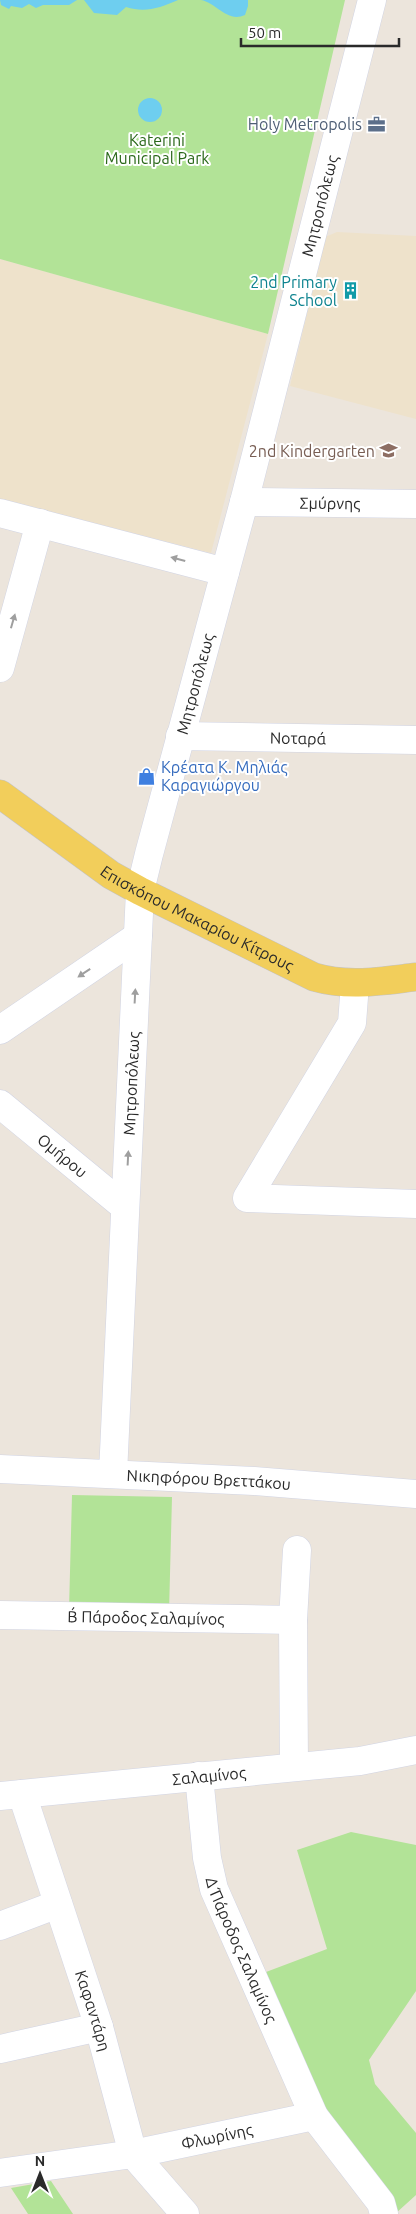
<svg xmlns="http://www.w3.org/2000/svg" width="416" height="2214" font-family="Ubuntu,sans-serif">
<rect width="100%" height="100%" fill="#ece5dc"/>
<!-- education -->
<path fill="#eee2cb" d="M 337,232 L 416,236 L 416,419 L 290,386 L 325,237 Z
M 0,259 L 268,334 L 211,553 L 0,499 Z"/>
<!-- green -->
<path fill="#b2e397" d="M 0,0 L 345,0 L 268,334 L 0,259 Z
M 72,1495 L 172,1497 L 169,1613 L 69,1610 Z
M 351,1832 L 416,1845 L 416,1991 L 369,2060 L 375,2084 L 416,2133 L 416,2195 L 395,2214 L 332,2132 L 266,1972 L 327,1949 L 297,1850 Z
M 51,2181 L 73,2214 L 28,2214 L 11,2188 Z"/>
<!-- water -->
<path fill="#6eceef" d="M 0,0 L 77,0 L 69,5 L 43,5 L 36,8 L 29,4 L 22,8 L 11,6 L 9,9 L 1,5 Z
M 84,0 L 178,0 C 160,8 145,13 126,7 L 117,15 L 94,13 Z
M 201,0 L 248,0 L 248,6 L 245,15 C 227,23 217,3 201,0 Z
M138 110a12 12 0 1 1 24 0a12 12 0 1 1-24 0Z"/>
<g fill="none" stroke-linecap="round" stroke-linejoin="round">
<defs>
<g id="minor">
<path id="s1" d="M 244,502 L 416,504"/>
<path d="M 0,513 L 225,572"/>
<path d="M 0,668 L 40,523"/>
<path id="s2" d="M 180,736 L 416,740"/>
<path d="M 355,984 L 352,1023 L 247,1198 L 416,1204"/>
<path d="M 0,1030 L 138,936"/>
<path id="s3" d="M 0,1104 L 125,1207"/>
<path id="s4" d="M 0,1469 L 254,1481 L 416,1494"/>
<path id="s5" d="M 113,1474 L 140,891 L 149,854 L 244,502 L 372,0"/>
<path id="s6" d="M 0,1615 L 293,1620"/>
<path d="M 294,1767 L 293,1620 L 297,1550"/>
<path id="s7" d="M 199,1776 L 207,1858 L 214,1889 L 314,2116 L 381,2203 L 384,2214"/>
<path id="s8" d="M 22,1794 L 99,2027 L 133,2154 L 185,2214"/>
<path id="s9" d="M 0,1796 L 360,1761 L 416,1750"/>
<path d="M 0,1926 L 58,1904"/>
<path d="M 0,2049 L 99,2027"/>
<path id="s10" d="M 0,2173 L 133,2154 L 314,2116"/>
</g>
<g id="major">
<path id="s11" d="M 0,794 L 111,875 L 140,891 L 314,977 C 349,987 381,981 416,977"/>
</g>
</defs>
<!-- minor casing -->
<use href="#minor" stroke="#d1d4e3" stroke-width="29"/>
<!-- major casing -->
<use href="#major" stroke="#c3c3c3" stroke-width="29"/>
<!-- minor -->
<use href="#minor" stroke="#fff" stroke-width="28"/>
<!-- major -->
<use href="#major" stroke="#f2ce5b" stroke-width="28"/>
</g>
<!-- one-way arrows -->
<defs><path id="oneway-solid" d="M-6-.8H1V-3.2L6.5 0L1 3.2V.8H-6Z" transform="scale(1.25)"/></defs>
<g fill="#9f9f9f">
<use href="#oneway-solid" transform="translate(178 559) rotate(-165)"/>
<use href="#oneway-solid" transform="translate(13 621) rotate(-74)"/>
<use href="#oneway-solid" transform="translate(84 973) rotate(146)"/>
<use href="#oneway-solid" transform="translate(135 996) rotate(-87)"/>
<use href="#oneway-solid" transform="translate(128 1158) rotate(-87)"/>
</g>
<!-- icons -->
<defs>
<symbol id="office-bare" viewBox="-9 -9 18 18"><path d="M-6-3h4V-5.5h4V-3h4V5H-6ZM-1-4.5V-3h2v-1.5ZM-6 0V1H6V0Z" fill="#5c6f8a" stroke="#fff" stroke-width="2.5" paint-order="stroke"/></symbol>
<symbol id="building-bare" viewBox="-9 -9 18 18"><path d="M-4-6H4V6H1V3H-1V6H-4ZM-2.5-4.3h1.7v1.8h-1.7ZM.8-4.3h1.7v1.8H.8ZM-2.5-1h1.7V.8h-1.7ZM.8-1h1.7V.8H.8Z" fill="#0f9aa8" stroke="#fff" stroke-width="2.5" paint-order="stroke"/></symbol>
<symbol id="school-bare" viewBox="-9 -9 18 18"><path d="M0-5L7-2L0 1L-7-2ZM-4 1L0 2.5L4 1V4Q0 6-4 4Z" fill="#8d6e63" stroke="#fff" stroke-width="2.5" paint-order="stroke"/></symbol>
<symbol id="shop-bare" viewBox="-9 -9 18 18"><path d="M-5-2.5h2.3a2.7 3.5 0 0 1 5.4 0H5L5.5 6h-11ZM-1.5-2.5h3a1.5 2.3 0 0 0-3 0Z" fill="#3f7fe0" stroke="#fff" stroke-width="2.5" paint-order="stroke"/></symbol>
</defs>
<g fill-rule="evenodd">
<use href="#office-bare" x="364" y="112" width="25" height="25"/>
<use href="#building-bare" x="338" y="278" width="25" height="25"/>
<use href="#school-bare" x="376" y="438" width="25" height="25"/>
<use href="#shop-bare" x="134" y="764" width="25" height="25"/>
</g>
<g text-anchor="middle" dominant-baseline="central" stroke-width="4" stroke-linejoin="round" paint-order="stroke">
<!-- service labels -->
<g font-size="16" fill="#4e5e75" stroke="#fff" text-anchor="end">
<text x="362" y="124">Holy Metropolis</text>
</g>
<!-- park labels -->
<g font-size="16" fill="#2a6819" stroke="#fff">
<text x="157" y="140">Katerini<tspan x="157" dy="18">Municipal Park</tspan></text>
</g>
<!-- street labels -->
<g font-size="16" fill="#2a2a2a" stroke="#fff">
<text stroke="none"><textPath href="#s5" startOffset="1292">Μητροπόλεως</textPath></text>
<text stroke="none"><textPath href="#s1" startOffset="86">Σμύρνης</textPath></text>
<text stroke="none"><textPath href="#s5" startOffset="798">Μητροπόλεως</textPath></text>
<text stroke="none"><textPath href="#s2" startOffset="118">Νοταρά</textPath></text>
<text stroke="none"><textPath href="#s11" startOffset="234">Επισκόπου Μακαρίου Κίτρους</textPath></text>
<text stroke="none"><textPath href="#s5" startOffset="391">Μητροπόλεως</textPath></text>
<text stroke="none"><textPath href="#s3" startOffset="81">Ομήρου</textPath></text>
<text stroke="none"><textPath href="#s4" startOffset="209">Νικηφόρου Βρεττάκου</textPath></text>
<text stroke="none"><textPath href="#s6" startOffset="146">Β΄ Πάροδος Σαλαμίνος</textPath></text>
<text stroke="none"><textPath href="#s9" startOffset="210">Σαλαμίνος</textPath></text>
<text stroke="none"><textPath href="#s7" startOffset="181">Δ΄ Πάροδος Σαλαμίνος</textPath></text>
<text stroke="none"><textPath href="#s8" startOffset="228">Καφαντάρη</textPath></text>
<text stroke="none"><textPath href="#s10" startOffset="220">Φλωρίνης</textPath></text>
</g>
<!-- culture labels -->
<g font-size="16" fill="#0d838f" stroke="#fff" text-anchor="end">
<text x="337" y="282">2nd Primary<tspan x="337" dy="18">School</tspan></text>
</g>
<!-- education labels -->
<g font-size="16" fill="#785e54" stroke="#fff" text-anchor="end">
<text x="375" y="451">2nd Kindergarten</text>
</g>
<!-- shop labels -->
<g font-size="16" fill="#366cbe" stroke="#fff" text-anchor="start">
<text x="161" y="767">Κρέατα Κ. Μηλιάς<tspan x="161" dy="18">Καραγιώργου</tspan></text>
</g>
</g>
<!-- north arrow -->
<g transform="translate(40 2174)" stroke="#ffffff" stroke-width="4" paint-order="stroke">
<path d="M0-4L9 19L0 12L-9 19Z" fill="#2a2a2a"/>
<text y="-8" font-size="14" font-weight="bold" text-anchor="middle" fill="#2a2a2a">N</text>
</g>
<!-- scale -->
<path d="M241 38v8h158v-8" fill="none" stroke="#2a2a2a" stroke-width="2.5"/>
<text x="248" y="38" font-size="15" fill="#2a2a2a" stroke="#ffffff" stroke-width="4" paint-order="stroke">50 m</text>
</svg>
